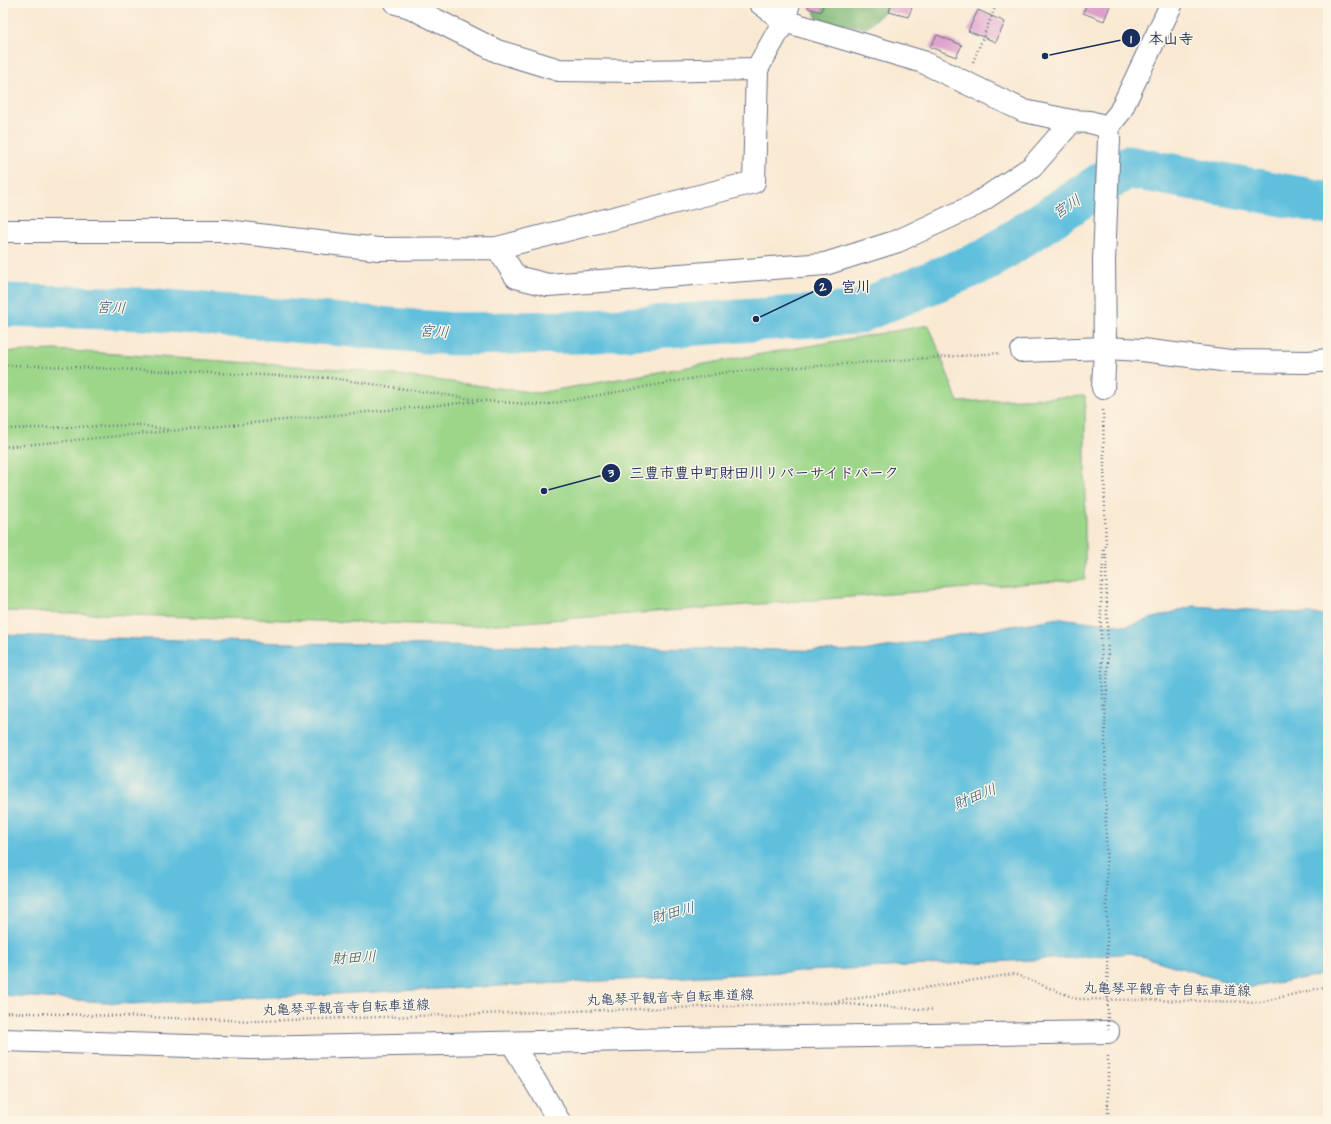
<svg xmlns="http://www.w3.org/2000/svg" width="1331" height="1124" font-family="'Architects Daughter','Klee One',sans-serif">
<rect width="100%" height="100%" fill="#fcf5e5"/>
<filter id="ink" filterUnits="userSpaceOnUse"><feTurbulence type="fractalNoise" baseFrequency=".025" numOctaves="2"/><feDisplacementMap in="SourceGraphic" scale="8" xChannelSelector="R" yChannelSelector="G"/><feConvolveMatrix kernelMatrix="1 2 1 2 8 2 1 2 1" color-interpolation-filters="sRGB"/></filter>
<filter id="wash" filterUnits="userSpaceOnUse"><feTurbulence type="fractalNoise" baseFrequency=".012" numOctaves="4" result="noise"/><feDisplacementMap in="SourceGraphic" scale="16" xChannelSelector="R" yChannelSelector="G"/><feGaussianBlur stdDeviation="0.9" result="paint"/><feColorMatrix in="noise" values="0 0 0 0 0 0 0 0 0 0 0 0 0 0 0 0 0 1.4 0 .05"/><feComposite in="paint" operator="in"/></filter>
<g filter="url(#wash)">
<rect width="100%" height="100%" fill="#f9e9d3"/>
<!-- green -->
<path fill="#9bd689" stroke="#5b8274" d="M 929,325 L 958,402 L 1085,396 L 1085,579 L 473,626 L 3,611 L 3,352 L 55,350 L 356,370 L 538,393 Z"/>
<!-- forest -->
<path fill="#7cb775" stroke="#4c736a" d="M 811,3 L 896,3 L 865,28 L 817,19 Z"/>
<!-- water -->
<path fill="#5fbfdd" stroke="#3d779e" d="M 1194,606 L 1328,615 L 1328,974 L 1247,988 L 1131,953 L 1072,958 L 131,1004 L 3,995 L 3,635 L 290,643 L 863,651 L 1059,618 L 1126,626 Z"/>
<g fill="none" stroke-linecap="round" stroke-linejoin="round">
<!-- river -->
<path stroke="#5fbfdd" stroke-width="43" d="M 3,305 L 144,309 L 452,334 L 580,332 L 856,313 L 984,261 L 1127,167 L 1328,203"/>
</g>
<g id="blocks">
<!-- building -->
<path fill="#de9fcb" d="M 810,3 L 824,3 L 821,12 L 808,8 Z
M 892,3 L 914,3 L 908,17 L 889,12 Z
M 1087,3 L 1111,3 L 1104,21 L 1083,13 Z
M 978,10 L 1005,22 L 996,42 L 968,31 Z
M 937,35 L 962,45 L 956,57 L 930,47 Z"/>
</g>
</g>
<g filter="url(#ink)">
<use href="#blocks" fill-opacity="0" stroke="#697087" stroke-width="1"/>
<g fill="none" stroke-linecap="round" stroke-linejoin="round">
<defs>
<path id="minor" d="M 396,3 L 410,7 L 497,51 L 559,70 L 643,71 L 757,69 L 784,21 L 789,3
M 784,21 L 923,62 L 1024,111 L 1072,121 L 1090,122 L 1108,127
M 3,231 L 226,231 L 378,249 L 497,248 L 516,277 L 548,285 L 825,264 L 898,241 L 975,205 L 1032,167 L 1072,121
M 497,248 L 754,182 L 757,69
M 1022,351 L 1105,348
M 1103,388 L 1105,348 L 1104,260 L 1109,139 L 1108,127 L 1120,112 L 1172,3
M 3,1040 L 251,1048 L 679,1039 L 1108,1032
M 512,1043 L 559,1121"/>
<path id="tertiary" d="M 760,3 L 784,21
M 1105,348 L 1142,350 L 1230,361 L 1309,362 L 1328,360"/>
</defs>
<!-- minor casing -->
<use href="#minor" stroke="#697087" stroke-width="24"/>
<!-- tertiary casing -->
<use href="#tertiary" stroke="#697087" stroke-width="24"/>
<!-- path -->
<path stroke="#697087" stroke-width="2.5" stroke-dasharray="1 3" stroke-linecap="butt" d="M 973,62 L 997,3
M 3,365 L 47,366 L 331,378 L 486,401 L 544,405 L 728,372 L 1001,353
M 1103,410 L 1108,664 L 1105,725
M 3,429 L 139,425 L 170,430
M 3,447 L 481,401
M 1104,550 C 1099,604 1101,658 1104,713
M 831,1003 L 934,1010
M 3,1012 L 256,1021 L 827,1003 L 1014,974 L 1077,999 L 1261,1002 L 1328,986
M 1108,1056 L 1108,1121"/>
<!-- minor -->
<use href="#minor" stroke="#fff" stroke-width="22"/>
<!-- tertiary -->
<use href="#tertiary" stroke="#fff" stroke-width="22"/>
<!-- path-bridge -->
<path stroke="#697087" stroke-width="2.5" stroke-dasharray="1 3" stroke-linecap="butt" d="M 1105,725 L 1108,1032"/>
</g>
</g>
<g text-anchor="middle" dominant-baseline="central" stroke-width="3" stroke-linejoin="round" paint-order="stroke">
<!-- street labels -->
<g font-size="14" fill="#1b2f5e" stroke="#fcf5e5">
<text transform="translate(1167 990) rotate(1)">丸亀琴平観音寺自転車道線</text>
<text transform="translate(670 998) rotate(-2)">丸亀琴平観音寺自転車道線</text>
<text transform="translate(346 1008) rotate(-2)">丸亀琴平観音寺自転車道線</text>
</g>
<!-- water labels -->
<g font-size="15" font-style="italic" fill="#2f5a84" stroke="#fcf5e5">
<text transform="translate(1067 207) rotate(-33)">宮川</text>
<text transform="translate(111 308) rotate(2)">宮川</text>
<text transform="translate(434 332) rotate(4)">宮川</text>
<text transform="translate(975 797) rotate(-22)">財田川</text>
<text transform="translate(673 913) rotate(-15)">財田川</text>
<text transform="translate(354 958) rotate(-3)">財田川</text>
</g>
</g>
<!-- callouts -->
<path fill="none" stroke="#1b2f5e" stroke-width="1.5" d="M1045 56L1131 38M756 319L823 287M544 491L611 473"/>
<g fill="#1b2f5e" stroke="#fcf5e5" stroke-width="1.5">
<circle cx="1045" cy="56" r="4"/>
<circle cx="756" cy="319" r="4"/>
<circle cx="544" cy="491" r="4"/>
<circle cx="1131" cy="38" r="10"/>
<circle cx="823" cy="287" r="10"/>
<circle cx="611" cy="473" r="10"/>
</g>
<g font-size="12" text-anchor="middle" font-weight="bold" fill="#fff">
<text x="1131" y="43">1</text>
<text x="823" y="291">2</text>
<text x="611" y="477">3</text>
</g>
<g font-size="15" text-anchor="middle" font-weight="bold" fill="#1b2f5e" stroke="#fcf5e5" stroke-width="3" stroke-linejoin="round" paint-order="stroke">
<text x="1171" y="44">本山寺</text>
<text x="856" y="292">宮川</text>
<text x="764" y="478">三豊市豊中町財田川リバーサイドパーク</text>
</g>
<!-- margin -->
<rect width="1331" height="1124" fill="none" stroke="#fcf5e5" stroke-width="16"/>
</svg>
